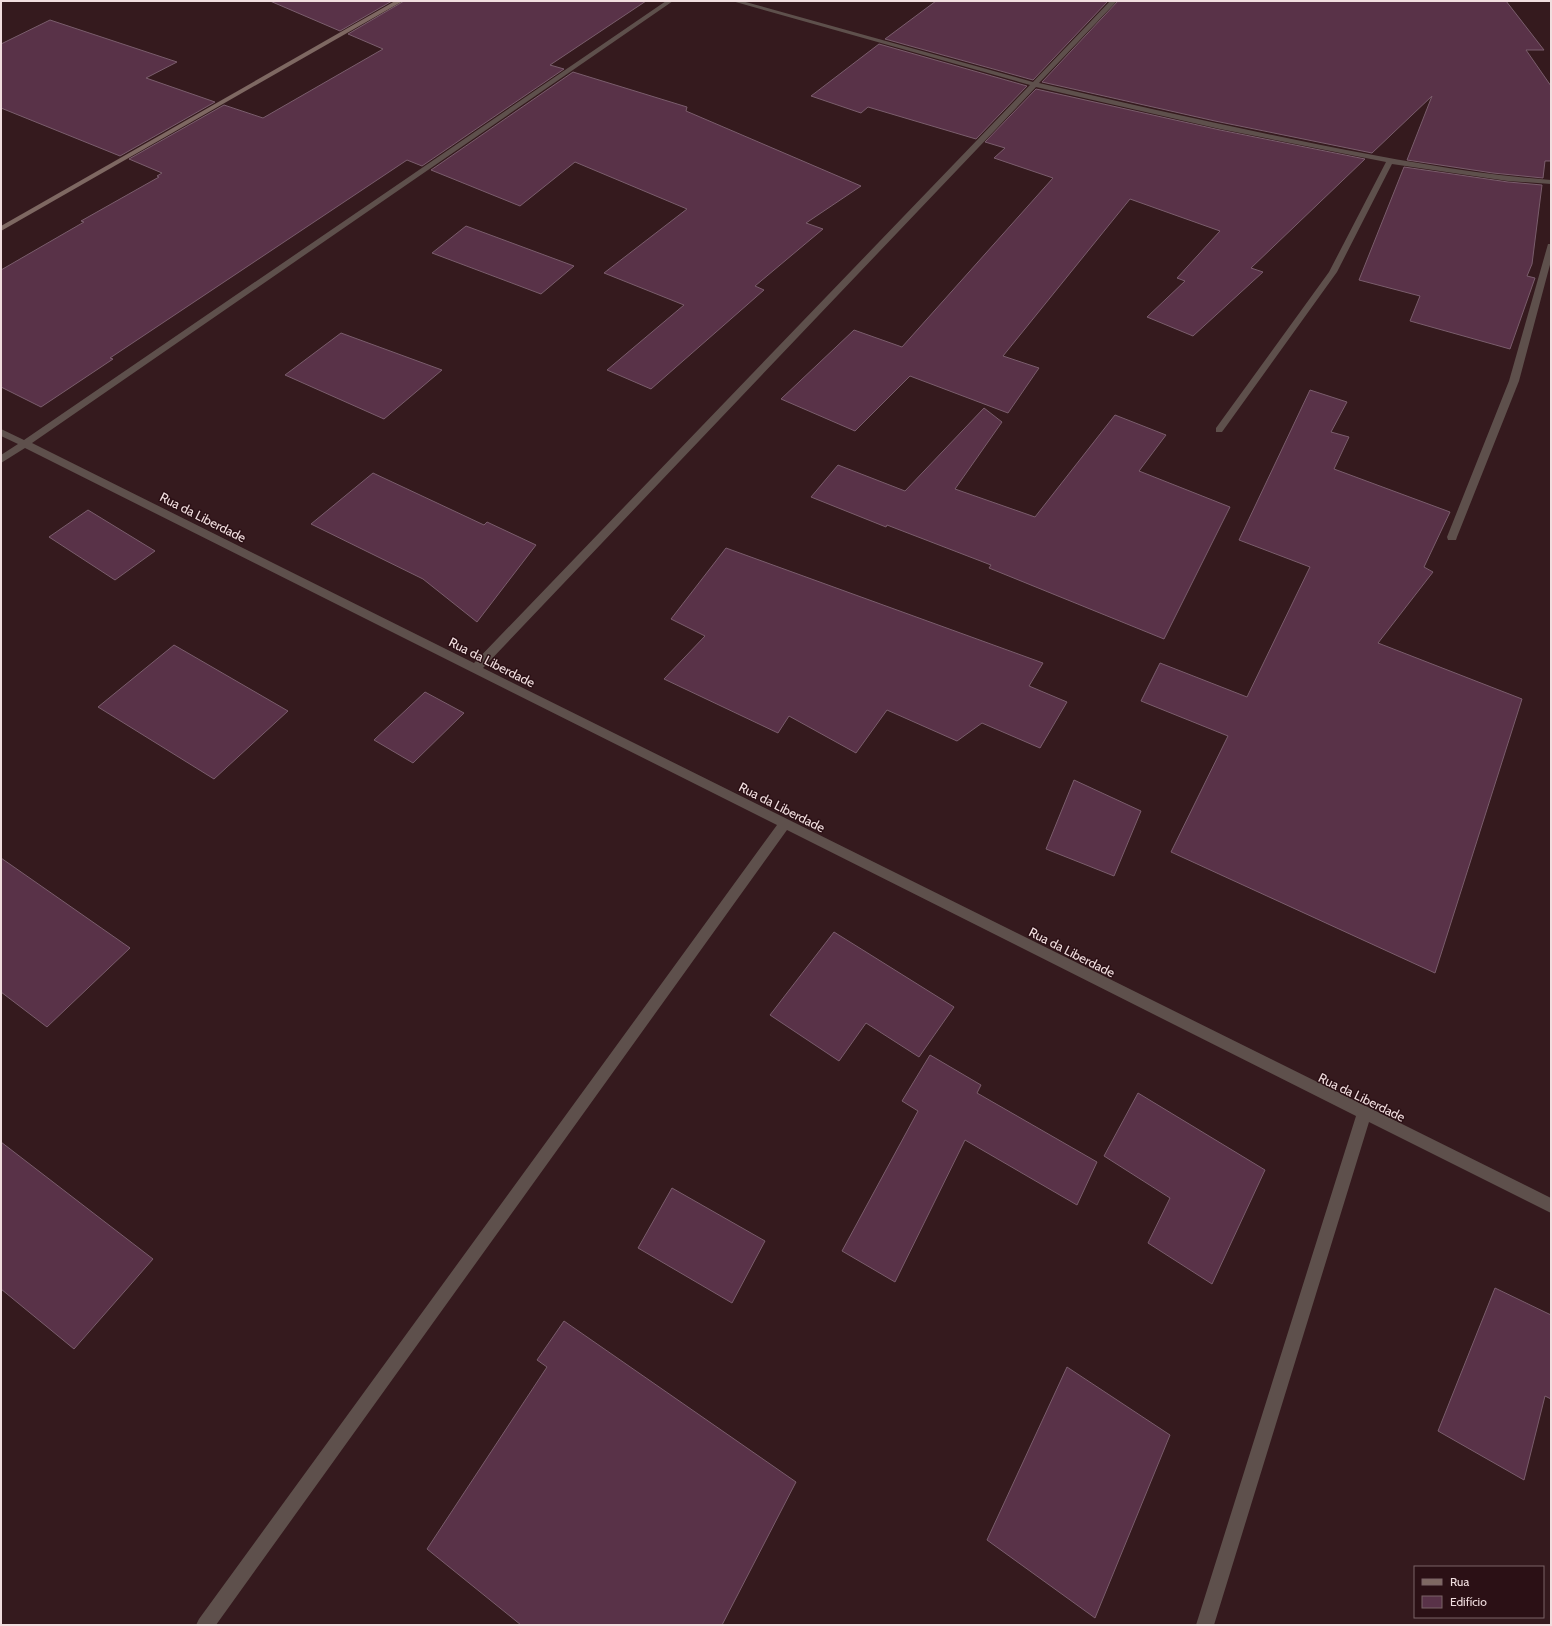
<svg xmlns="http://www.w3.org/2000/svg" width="1552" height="1626" font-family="Cabin,sans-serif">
<rect width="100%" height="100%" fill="#351a1e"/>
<!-- building -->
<path fill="#593248" stroke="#7a5d6c" d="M 270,1 L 392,1 L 340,31 Z
M 404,1 L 646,1 L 550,65 L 564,69 L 422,166 L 407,160 L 110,358 L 113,359 L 41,407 L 1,387 L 1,270 L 84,222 L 81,221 L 159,177 L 157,176 L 162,173 L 129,159 L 224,105 L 263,118 L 383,49 L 348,34 Z
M 936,1 L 1108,1 L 1033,80 L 885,39 Z
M 1118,1 L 1506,1 L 1544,50 L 1526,50 L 1551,86 L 1551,161 L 1545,161 L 1543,178 L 1493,173 L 1407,160 L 1432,96 L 1372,153 L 1215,121 L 1042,82 Z
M 50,20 L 177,62 L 146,78 L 215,102 L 120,156 L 1,108 L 1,44 Z
M 879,44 L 1027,86 L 976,139 L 868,107 L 861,113 L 811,96 Z
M 573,72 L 687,107 L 686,111 L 861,186 L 806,223 L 823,229 L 755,286 L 764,290 L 651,389 L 607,370 L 684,305 L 604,273 L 687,209 L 575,162 L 520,206 L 431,170 Z
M 1036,89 L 1220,130 L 1365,159 L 1251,268 L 1263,272 L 1193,336 L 1147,317 L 1185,281 L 1177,278 L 1220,231 L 1130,199 L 1003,356 L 1039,368 L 1008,413 L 910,376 L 855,431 L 781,399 L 854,330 L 902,347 L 1053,178 L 994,158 L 1005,148 L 985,142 Z
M 1404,167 L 1508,182 L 1542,185 L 1532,264 L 1527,276 L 1535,278 L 1510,349 L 1410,321 L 1420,296 L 1359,280 Z
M 466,226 L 574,266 L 541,294 L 432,253 Z
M 341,333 L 442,370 L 384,419 L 285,375 Z
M 1310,390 L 1347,402 L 1331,432 L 1349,437 L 1334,469 L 1450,512 L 1424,567 L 1433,572 L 1378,643 L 1522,699 L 1435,973 L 1171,852 L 1228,736 L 1141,701 L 1160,663 L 1247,697 L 1310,567 L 1239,540 Z
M 984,408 L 1002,422 L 955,489 L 1035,517 L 1115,415 L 1166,435 L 1139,471 L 1230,507 L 1164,639 L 989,568 L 991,565 L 887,525 L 886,527 L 811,497 L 838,465 L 905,491 Z
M 373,473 L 484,525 L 487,522 L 536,545 L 477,622 L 423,579 L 311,524 Z
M 88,510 L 155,551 L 115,580 L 49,537 Z
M 726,548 L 1043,663 L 1029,686 L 1067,702 L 1040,748 L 982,723 L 957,741 L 887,710 L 856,753 L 789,716 L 778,733 L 664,679 L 705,636 L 671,619 Z
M 174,645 L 288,711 L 214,779 L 98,707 Z
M 425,692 L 464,713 L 413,763 L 374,740 Z
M 1074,780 L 1141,811 L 1114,876 L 1046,849 Z
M 1,858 L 130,948 L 47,1027 L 1,992 Z
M 834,932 L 954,1007 L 919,1057 L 866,1023 L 839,1061 L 770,1015 Z
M 930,1055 L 981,1085 L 977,1093 L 1097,1162 L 1077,1205 L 965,1140 L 895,1282 L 842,1251 L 918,1111 L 902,1101 Z
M 1138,1093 L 1265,1170 L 1212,1284 L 1148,1243 L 1170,1198 L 1104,1156 Z
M 1,1142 L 153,1259 L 74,1349 L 1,1289 Z
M 672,1188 L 765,1241 L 732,1303 L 638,1248 Z
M 1495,1288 L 1551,1315 L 1551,1399 L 1545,1396 L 1524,1480 L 1438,1431 Z
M 564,1321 L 796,1482 L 722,1625 L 521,1625 L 427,1549 L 547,1367 L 537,1360 Z
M 1067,1367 L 1170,1435 L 1095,1618 L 987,1540 Z"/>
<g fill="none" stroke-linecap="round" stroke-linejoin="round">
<!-- minor -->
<path fill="#5e504c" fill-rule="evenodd" d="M 666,1 L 673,1 L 32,443 L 474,663 L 1030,85 L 732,1 L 742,1 L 1033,82 L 1110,1 L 1117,1 L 1039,83 C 1133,105 1226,126 1321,145 C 1397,160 1473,174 1551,180 L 1551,184 L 1508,181 L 1392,164 L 1337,272 L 1222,432 L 1216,432 L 1216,428 L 1329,272 L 1386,162 L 1220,129 L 1036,87 L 483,668 L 1551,1198 L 1551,1213 L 1369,1122 L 1214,1625 L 1196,1625 L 1356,1116 L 787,830 L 216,1625 L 196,1625 L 199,1619 L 777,825 L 25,448 L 1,463 L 1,455 L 18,444 L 1,436 L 1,429 L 24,440 Z
M 1548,244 L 1551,244 L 1551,261 L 1519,381 L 1457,537 L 1456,540 L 1448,540 L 1447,537 L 1509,381 Z"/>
<!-- secondary -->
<path fill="#7e6862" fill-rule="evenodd" d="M 395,1 L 403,1 L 1,231 L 1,226 Z"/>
</g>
<g text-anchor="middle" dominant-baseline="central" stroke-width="3" stroke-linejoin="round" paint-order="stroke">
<!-- street labels -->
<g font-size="13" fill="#f1dedf" stroke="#2b1015">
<text transform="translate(203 517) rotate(27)">Rua da Liberdade</text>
<text transform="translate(492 662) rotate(27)">Rua da Liberdade</text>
<text transform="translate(782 807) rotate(27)">Rua da Liberdade</text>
<text transform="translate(1072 952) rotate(27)">Rua da Liberdade</text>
<text transform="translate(1362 1097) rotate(26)">Rua da Liberdade</text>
</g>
</g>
<!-- border -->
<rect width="1552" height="1626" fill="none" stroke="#f1dedf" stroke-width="4"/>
<!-- legend -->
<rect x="1414" y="1566" width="130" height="52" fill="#2b1015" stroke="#7a6266"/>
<rect x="1422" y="1579" width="20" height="6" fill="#7e6862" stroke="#7a6266"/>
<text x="1450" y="1586" font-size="12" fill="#f1dedf">Rua</text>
<rect x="1422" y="1596" width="20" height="12" fill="#593248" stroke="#7a6266"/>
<text x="1450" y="1606" font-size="12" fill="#f1dedf">Edifício</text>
</svg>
